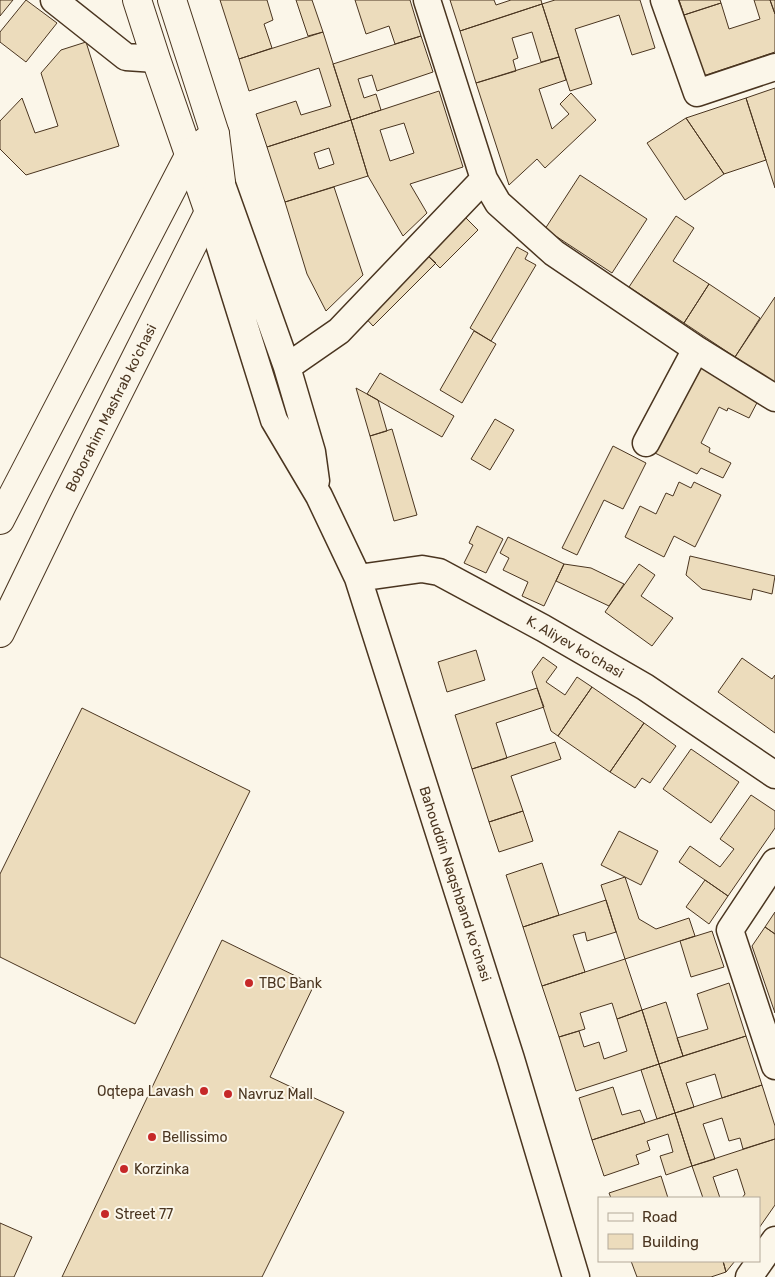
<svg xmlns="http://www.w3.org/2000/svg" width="775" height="1277" font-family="Rubik,sans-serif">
	<rect width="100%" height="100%" fill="#fbf6e9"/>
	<path fill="#ecdcbc" stroke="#4a3520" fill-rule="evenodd" d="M 0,0 L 13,0 L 0,16 Z
		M 26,0 L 57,23 L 26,62 L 0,42 L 0,32 Z
		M 220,0 L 267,0 L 273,20 L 264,24 L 272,48 L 239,59 Z
		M 296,0 L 312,0 L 323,32 L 308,36 Z
		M 355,0 L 410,0 L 421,36 L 395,44 L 389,26 L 366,34 Z
		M 450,0 L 494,0 L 496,5 L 511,0 L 541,0 L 542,4 L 460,31 Z
		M 555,0 L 640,0 L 655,48 L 632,55 L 619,15 L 575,29 L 592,84 L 570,91 L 542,4 Z
		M 679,0 L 720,0 L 721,3 L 684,15 Z
		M 754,0 L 770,0 L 775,14 L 775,52 L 703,76 L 684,15 L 721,3 L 729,29 L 760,19 Z
		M 770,0 L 775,0 L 775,14 Z
		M 542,4 L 559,57 L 541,62 L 532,32 L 512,38 L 518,58 L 513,60 L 516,71 L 476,83 L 460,31 Z
		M 323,32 L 351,120 L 267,147 L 256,114 L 296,101 L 301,115 L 331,106 L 319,68 L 249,91 L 239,59 Z
		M 421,36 L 433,72 L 377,91 L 372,75 L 358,79 L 364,98 L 376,94 L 381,110 L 351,120 L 333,64 Z
		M 86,42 L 119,146 L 26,175 L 0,149 L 0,121 L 22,98 L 35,133 L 58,126 L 41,73 L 61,50 Z
		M 559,57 L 566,80 L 539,89 L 552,129 L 569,114 L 560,104 L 571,93 L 596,120 L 545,168 L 537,159 L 509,185 L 476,83 Z
		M 775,88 L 775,188 L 746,98 Z
		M 439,91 L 463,167 L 410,184 L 427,213 L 403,236 L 368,176 L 351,120 ZM 404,123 L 414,153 L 390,161 L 380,130 Z
		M 746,98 L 766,160 L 724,174 L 686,118 Z
		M 686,118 L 724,174 L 685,200 L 647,143 Z
		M 351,120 L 368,176 L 285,202 L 267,147 ZM 329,148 L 334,164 L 319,169 L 314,153 Z
		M 580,175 L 647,219 L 612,273 L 545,229 Z
		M 334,187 L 363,275 L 326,311 L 307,274 L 285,202 Z
		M 461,213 L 478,230 L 440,268 L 423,251 Z
		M 676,216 L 694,228 L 673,261 L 709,284 L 684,323 L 629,287 Z
		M 517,247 L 528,253 L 525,259 L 536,265 L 491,341 L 470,328 Z
		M 423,251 L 436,263 L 373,326 L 361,313 Z
		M 709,284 L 760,318 L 735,357 L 684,323 Z
		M 775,297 L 775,383 L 735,357 Z
		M 474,331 L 496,344 L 462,403 L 440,390 Z
		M 697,363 L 761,395 L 749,418 L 728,408 L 727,411 L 719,407 L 701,443 L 710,448 L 709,452 L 731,463 L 723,478 L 701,468 L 697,474 L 653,452 Z
		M 380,373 L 454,416 L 442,437 L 367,394 Z
		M 356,388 L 378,400 L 387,431 L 370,436 Z
		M 495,419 L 514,430 L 490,470 L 471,459 Z
		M 392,429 L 417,515 L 394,521 L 370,436 Z
		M 613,446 L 646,463 L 623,509 L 604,500 L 577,555 L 562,548 Z
		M 679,482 L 691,488 L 694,482 L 721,495 L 695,547 L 674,536 L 664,557 L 625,537 L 640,506 L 656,514 L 666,493 L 673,496 Z
		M 477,526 L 503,539 L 486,573 L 464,563 L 473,545 L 469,543 Z
		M 508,537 L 564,564 L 544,606 L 522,596 L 528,582 L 503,570 L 509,558 L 500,553 Z
		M 690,556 L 775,576 L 772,594 L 753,589 L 751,600 L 702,589 L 686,575 Z
		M 564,564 L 591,568 L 624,584 L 609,606 L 556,581 Z
		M 639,564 L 655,575 L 641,596 L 673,618 L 652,646 L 605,612 Z
		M 476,650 L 485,680 L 447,692 L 438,662 Z
		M 543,657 L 557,667 L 546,682 L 565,695 L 577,677 L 592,687 L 558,736 L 551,731 L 532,672 Z
		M 742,658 L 772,679 L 775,675 L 775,733 L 718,692 Z
		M 592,687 L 644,723 L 610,772 L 558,736 Z
		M 537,688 L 544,707 L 496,723 L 507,758 L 472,769 L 455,715 Z
		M 82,708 L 250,791 L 135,1024 L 0,957 L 0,874 Z
		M 644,723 L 676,746 L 650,783 L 642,778 L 635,788 L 610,772 Z
		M 555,742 L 561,759 L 511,776 L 523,811 L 489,822 L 472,769 Z
		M 691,749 L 739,782 L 711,823 L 663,789 Z
		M 751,795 L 775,811 L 775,828 L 728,896 L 679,862 L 690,846 L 720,867 L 734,849 L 720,839 Z
		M 523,811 L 533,841 L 499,852 L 489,822 Z
		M 619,831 L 658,851 L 641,885 L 601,865 Z
		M 542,863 L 559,915 L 523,927 L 506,875 Z
		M 625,877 L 639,919 L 656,929 L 689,918 L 695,936 L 625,959 L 601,885 Z
		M 705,880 L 728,896 L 709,924 L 686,907 Z
		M 606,900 L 616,932 L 587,941 L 585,932 L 573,935 L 585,972 L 542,986 L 523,927 Z
		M 775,912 L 775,934 L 765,927 Z
		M 765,927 L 775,934 L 775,1013 L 752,946 Z
		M 712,931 L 724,967 L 691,977 L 680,941 Z
		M 222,940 L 314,985 L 270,1077 L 344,1112 L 262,1277 L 62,1277 Z
		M 625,959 L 642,1010 L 617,1019 L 612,1003 L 580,1013 L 585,1029 L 559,1037 L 542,986 Z
		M 729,983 L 746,1036 L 683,1056 L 677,1038 L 708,1029 L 697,994 Z
		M 666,1002 L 683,1056 L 659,1064 L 642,1010 Z
		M 642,1010 L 659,1064 L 576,1091 L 559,1037 L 579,1031 L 584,1047 L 599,1042 L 604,1059 L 627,1051 L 617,1019 Z
		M 746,1036 L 762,1085 L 722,1098 L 715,1074 L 686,1083 L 694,1107 L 675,1113 L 659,1064 Z
		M 659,1064 L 675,1113 L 657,1119 L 641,1070 Z
		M 762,1085 L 775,1126 L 775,1139 L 743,1149 L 740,1138 L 729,1141 L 722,1118 L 703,1124 L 715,1159 L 692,1166 L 675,1113 Z
		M 613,1087 L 622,1115 L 640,1110 L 645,1123 L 592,1140 L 579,1098 Z
		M 675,1113 L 692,1166 L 666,1175 L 660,1156 L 673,1152 L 668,1134 L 647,1141 L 650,1150 L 636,1155 L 639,1164 L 604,1176 L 592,1140 Z
		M 775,1139 L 775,1205 L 759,1228 L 759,1198 L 742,1198 L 745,1194 L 737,1169 L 713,1177 L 720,1198 L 703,1198 L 692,1166 Z
		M 661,1176 L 668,1198 L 611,1198 L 609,1193 Z
		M 0,1223 L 32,1237 L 14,1277 L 0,1277 Z
		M 631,1261 L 723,1261 L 726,1272 L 711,1277 L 637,1277 Z
		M 723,1261 L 735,1261 L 726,1272 Z"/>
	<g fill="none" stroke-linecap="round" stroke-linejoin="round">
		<defs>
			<path id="minor" d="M 54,0 L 126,57 L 156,59
				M 427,0 L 484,179 L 498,203 L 554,253 L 696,349 L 646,443
				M 664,0 L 697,93 L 775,67
				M 221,182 L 287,367 L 312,452 L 316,481
				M 209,212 L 274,420 L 319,496 L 358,578 L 511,1059 L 576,1277
				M 696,349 L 775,398
				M 287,367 L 339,331 L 484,179
				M 358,578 L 422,569 L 439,572 L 543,628 L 645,687 L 775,775
				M 775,862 L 730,930 L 775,1066
				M 749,1277 L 775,1240"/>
			<g id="major">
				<path d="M 137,0 L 156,59 L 209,212"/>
				<path d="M 0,520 L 190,154 L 215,134"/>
				<path id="s1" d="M 0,633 L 62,505 L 209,212 L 221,182 L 215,134 L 172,0"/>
			</g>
		</defs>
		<use href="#minor" stroke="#4a3520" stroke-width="29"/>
		<use href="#major" stroke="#4a3520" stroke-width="30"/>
		<use href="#minor" stroke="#fbf6e9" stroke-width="26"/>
		<use href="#major" stroke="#fbf6e9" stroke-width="28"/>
	</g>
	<g fill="#c62828" stroke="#fbf6e9" stroke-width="2">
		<circle cx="249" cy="983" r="5"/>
		<circle cx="204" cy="1091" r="5"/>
		<circle cx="228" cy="1094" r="5"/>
		<circle cx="152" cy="1137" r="5"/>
		<circle cx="124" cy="1169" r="5"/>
		<circle cx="105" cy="1214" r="5"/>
	</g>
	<g text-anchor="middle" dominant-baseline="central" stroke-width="4" stroke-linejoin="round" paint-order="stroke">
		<g font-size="14" fill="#4a3520" stroke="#fbf6e9">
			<text stroke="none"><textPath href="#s1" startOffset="251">Boborahim Mashrab ko'chasi</textPath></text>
			<text transform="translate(575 647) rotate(30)">K. Aliyev koʻchasi</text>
			<text transform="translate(455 884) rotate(72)">Bahouddin Naqshband koʻchasi</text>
		</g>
		<g font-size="14" fill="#4a3520" stroke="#fbf6e9" text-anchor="start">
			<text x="259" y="983">TBC Bank</text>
			<text x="194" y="1091" text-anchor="end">Oqtepa Lavash</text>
			<text x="238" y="1094">Navruz Mall</text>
			<text x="162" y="1137">Bellissimo</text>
			<text x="134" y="1169">Korzinka</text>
			<text x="115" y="1214">Street 77</text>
		</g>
	</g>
	<rect x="598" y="1197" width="162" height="65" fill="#fbf6e9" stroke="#b4a999"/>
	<rect x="608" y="1213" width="25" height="8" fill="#fbf6e9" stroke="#b4a999"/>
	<text x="642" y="1222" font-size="15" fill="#4a3520">Road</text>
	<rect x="608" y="1234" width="25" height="15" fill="#ecdcbc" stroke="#b4a999"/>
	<text x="642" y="1247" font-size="15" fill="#4a3520">Building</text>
</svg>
